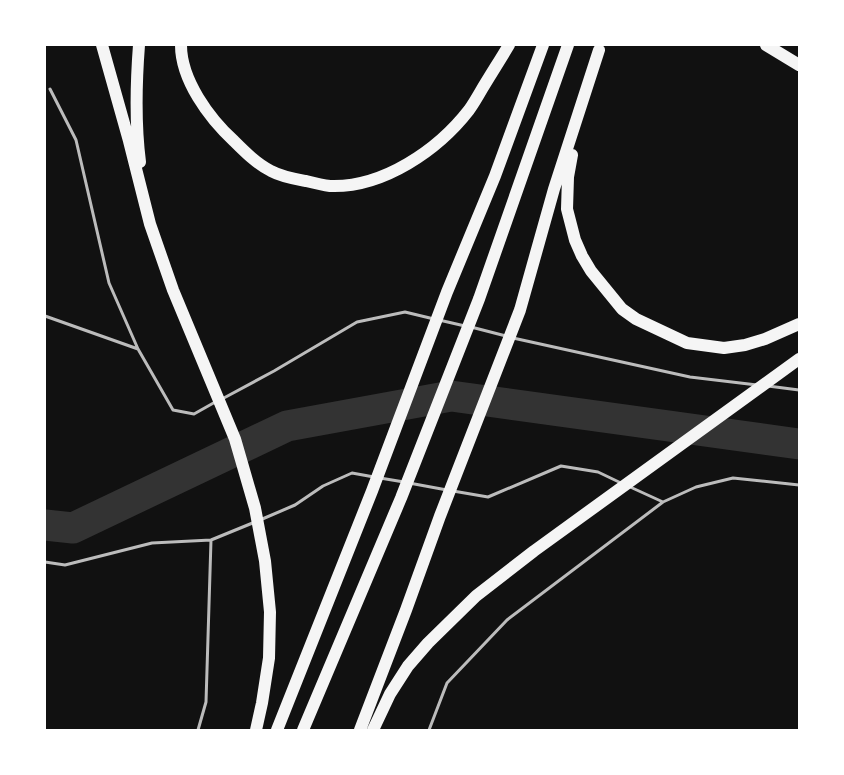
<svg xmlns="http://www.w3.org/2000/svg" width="844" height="775" font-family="Montserrat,sans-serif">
	<rect width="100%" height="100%" fill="#111"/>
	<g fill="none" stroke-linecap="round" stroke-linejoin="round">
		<path stroke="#333" stroke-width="31" d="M 45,525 L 73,528 L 287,426 L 451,396 L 799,444"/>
		<path stroke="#bcbcbc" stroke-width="3" d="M 50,89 L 76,140 L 109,283 L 138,349 L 173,410 L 194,414 L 217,401
			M 45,316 L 138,349
			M 439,320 L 465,326
			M 471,327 L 506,336
			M 513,338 L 690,377 L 757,385
			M 768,386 L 799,390
			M 222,399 L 274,371 L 357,322 L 405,312 L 434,319
			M 380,478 L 404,482
			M 409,483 L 447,490
			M 628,486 L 663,502
			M 453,491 L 488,497 L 561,466 L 598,472 L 621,483
			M 260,520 L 295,505 L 323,486 L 352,473 L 374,477
			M 45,562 L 65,565 L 152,543 L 211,540 L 255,522
			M 198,730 L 206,702 L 211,540
			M 429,730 L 447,683 L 507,620 L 663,502 L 696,487 L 733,478 L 799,485"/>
		<path stroke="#f5f5f5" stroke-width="12" d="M 102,45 L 129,141 L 150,224 L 173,290 L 235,439 L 255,508 L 265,561 L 270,612 L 269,658 L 262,703 L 256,730
			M 139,45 C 136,84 135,123 140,162
			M 181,45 C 181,80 209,118 234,141 C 245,152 257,164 271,171 C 282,177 295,179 306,181 C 314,183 322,185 330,186 C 383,188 438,150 469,110 C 474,103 478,96 482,89 C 491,74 500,60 509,45
			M 766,45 L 799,65
			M 572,155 L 568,177 L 567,209 L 575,240 L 582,256 L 591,271 L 622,309 L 636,319 L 687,343 L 724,348 L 745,345 L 765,339 L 799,324
			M 277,730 L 372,491 L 447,292 L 495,176 L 543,45
			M 303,730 L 401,498 L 479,299 L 568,45
			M 360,730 L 406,610 L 440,516 L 520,310 L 554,189 L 599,50
			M 373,730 L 390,694 L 408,666 L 428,643 L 476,596 L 534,551 L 799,359"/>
	</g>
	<rect width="844" height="775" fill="none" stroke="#ffffff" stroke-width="92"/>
</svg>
